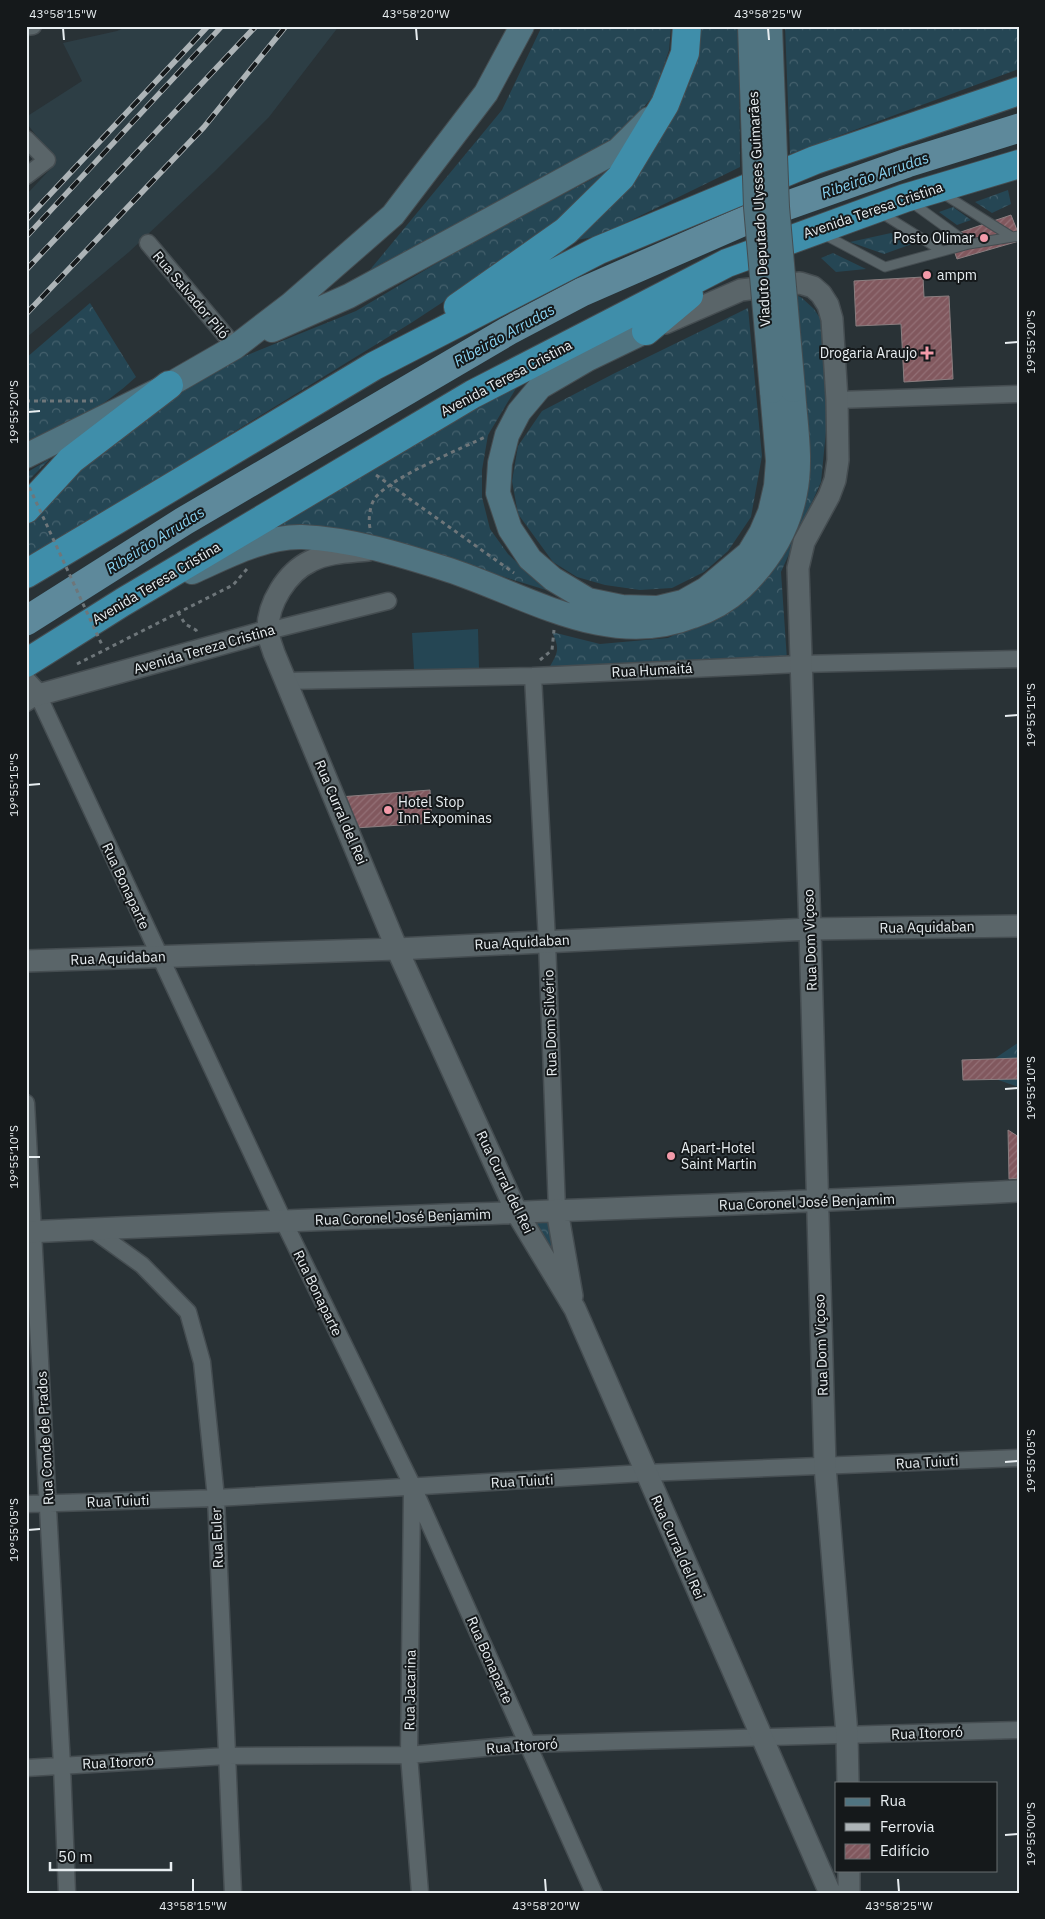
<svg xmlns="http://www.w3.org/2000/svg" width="1045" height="1919" font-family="'IBM Plex Sans',sans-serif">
	<defs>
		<pattern id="forest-crowns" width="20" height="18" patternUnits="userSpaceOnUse" patternTransform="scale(1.25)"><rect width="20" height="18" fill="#254654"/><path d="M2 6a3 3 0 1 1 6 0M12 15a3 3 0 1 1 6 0" fill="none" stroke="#45616d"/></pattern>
		<pattern id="building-hatch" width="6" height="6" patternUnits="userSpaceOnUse" patternTransform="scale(1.25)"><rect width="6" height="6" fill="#81585e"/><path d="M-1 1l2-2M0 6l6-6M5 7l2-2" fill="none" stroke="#937076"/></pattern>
	</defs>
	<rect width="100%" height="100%" fill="#293236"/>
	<path fill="#2d3e45" d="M 128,26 L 339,26 L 269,117 L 214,172 L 129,252 L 26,338 L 26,195 L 56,163 L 26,122 L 26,117 L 82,81 L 63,43 L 117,31 Z"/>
	<path fill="url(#forest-crowns)" d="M 542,26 L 671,26 L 669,50 L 654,95 L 613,143 L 369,271 L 502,110 Z
		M 696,26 L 739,26 L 740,167 L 599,236 L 571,241 Z
		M 785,26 L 1019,26 L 1019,69 L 790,154 Z
		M 615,167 L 560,225 L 411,323 L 185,462 L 52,550 L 26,559 L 26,516 L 172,391 L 240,358 L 356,311 L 464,247 Z
		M 1008,190 L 1011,204 L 992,213 L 975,202 Z
		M 953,207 L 971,220 L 957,225 L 939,212 Z
		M 891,233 L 912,244 L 884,254 L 850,242 Z
		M 833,253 L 866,269 L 836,272 L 821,258 Z
		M 791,292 L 802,298 L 814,309 L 824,324 L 828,411 L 821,482 L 781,572 L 787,660 L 548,670 C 557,654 561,650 552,632 L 600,644 L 668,638 L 718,613 L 765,565 Z
		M 90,303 L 136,377 C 103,407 66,429 26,448 L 26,358 Z
		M 748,308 L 762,456 L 751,517 L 728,551 L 704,572 L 672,588 L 640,590 L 605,585 L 577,577 L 553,562 L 518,514 L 512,481 L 518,446 L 542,411 L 613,374 Z
		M 521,380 L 488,435 L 482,470 L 482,497 L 490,529 L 508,554 L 529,574 L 559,594 L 424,552 L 303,526 L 277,526 Z
		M 48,460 L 49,460 L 26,483 L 26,473 Z
		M 1019,1042 L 1019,1087 L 975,1072 Z
		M 550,1219 L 563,1275 L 528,1221 Z"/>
	<path fill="#254654" d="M 478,629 L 479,668 L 414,670 L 412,633 Z"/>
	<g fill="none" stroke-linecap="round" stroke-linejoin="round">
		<path stroke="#5e899b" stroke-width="29" d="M 26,621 L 184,521 L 508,331 L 582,292 L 749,219 L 907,163 L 1019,128"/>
	</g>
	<path fill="url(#building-hatch)" stroke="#8b7e80" d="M 1011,215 L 1019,235 L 1019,241 L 957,259 L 949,236 Z
		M 923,277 L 924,297 L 949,296 L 953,379 L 904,382 L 901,324 L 856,326 L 854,281 Z
		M 430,790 L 432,823 L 355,828 L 339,797 Z
		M 1019,1058 L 1019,1079 L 963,1080 L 962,1060 Z
		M 1008,1130 L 1019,1137 L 1019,1178 L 1009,1179 Z"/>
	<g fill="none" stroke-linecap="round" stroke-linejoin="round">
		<defs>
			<path id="service" d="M 942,193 L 1012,237
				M 911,202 L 969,244
				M 881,213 L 942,251
				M 823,234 L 885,267 L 969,244 L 1019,236"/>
			<path id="minor" d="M 26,27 L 33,26
				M 26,139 L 47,160 L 26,176
				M 148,243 L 235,347
				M 837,400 L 1019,394
				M 268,631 L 388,601
				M 533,676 L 547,941 L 557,1210
				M 286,681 L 533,676 L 800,664 L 1019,659
				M 26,703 L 38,695 L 283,1220 L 413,1487 L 594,1893
				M 26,1103 L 62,1766 L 67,1893
				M 92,1229 L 142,1265 L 188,1312 L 202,1362 L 216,1498 L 233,1893
				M 412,1492 L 409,1755 L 420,1893
				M 26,1504 L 216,1498 L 645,1473 L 1019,1458
				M 26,1768 L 227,1756 L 409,1755 L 528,1744 L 1019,1730"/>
			<path id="tertiary" d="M 665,323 L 741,290 L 800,283 L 813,287 L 821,294 L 828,305 L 832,319 L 837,400 L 838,460 L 835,480 L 829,496 L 804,542 L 798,568 L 810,929 L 825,1466 L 847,1735 L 848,1783
				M 368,550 C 350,552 328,552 311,561 C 287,572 267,604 268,631 C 268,638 272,646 274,653 L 397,949 L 517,1213 L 575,1309 L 830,1893
				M 26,682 L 38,695 L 268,631
				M 26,961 L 397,949 L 810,929 L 1019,926
				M 557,1210 L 572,1296
				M 26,1232 C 357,1216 688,1209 1019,1191
				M 849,1893 L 849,1870"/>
			<path id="secondary" d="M 272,330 L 349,296 L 618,150 L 649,119
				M 646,331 L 588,359 L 540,387 L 519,412 L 507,435 L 500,463 L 498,493 L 510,529 L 530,559 L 553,579 L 588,600 L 622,607 L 658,608 L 683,602 L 706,589 L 749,553 L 761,533 L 770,512 L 776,486 L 778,461 L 772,391
				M 26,456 L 169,385 L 235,347 L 291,304 L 393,215 L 486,93 L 522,26
				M 192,572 C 226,557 264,536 302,537 C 351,539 402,555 449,570 C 528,596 609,650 693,616 C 711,610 727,601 741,588 C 768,562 788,531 795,493 C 802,460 795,423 793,390"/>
			<path id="trunk" d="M 458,307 L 566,231 L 621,177 L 665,104 L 685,53 L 687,26
				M 646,331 L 689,295
				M 26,509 L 71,460 L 169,385
				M 26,574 L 374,366 L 599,250 L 815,160 L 1019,91
				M 26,663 L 123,602 L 473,394 L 727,263 L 905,198 L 1019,164"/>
		</defs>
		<use href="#service" stroke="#454d51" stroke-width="11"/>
		<use href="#minor" stroke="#454d51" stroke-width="19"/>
		<use href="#tertiary" stroke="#454d51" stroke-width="24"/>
		<use href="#secondary" stroke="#454d51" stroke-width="26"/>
		<use href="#trunk" stroke="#454d51" stroke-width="30"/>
		<path stroke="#6e767a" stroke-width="3" stroke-dasharray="4 4" stroke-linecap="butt" d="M 26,401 L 93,401
			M 376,475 L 514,573
			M 370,528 C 368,519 370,505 375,498 C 391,477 461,449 487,436
			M 178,612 L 185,624 L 196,630 L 197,633
			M 540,660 L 552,650 L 554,630
			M 77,664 L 233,585 L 247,569"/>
		<use href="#service" stroke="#5a6569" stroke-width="9"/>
		<use href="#minor" stroke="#5a6569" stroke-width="16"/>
		<use href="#tertiary" stroke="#5a6569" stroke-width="21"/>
		<use href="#secondary" stroke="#507481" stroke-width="24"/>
		<use href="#trunk" stroke="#3f8eaa" stroke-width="28"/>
		<defs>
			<path id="rail" d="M 26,220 L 208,26
				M 26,237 L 222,26
				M 26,270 L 256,26
				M 26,314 L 204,127 L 286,26"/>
		</defs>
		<use href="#rail" stroke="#adb4b7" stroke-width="5.5"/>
		<use href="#rail" stroke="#15191b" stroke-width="4" stroke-dasharray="11" stroke-linecap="butt"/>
		<defs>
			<path id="secondary-bridge" d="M 750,26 L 756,207 L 772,391
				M 770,26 L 777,207 L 793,390"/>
		</defs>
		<use href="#secondary-bridge" stroke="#454d51" stroke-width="26" stroke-linecap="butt"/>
		<path stroke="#6e767a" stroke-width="3" stroke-dasharray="4 4" stroke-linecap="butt" d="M 26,480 L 102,645"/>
		<use href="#secondary-bridge" stroke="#507481" stroke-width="24"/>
	</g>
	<path fill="none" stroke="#e8eef1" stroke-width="2" d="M 63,28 L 64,40M 416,28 L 417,40M 768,28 L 769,40M 1005,343 L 1018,342M 28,412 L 40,411M 1005,716 L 1018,715M 28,785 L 40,784M 1005,1089 L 1018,1088M 28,1157 L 40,1157M 1005,1462 L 1018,1461M 28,1530 L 40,1529M 1005,1835 L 1018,1834M 193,1879 L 193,1892M 545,1879 L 546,1892M 898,1879 L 899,1892"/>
	<g fill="#f39aa9" stroke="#15191b" stroke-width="2">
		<circle cx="984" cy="238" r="5"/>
		<circle cx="927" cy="275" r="5"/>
		<path d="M924.5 345.5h5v5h5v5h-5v5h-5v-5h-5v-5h5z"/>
		<circle cx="388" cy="810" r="5"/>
		<circle cx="671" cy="1156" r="5"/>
	</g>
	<g text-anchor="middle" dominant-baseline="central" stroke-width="4" stroke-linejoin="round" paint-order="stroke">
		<g font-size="14" fill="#e8eef1" stroke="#15191b">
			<text transform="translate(759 209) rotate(-93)">Viaduto Deputado Ulysses Guimarães</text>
			<text transform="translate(873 210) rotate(-19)">Avenida Teresa Cristina</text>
			<text transform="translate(191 295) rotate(50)">Rua Salvador Piló</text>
			<text transform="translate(506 378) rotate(-28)">Avenida Teresa Cristina</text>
			<text transform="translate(156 583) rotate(-31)">Avenida Teresa Cristina</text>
			<text transform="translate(204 649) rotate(-16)">Avenida Tereza Cristina</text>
			<text transform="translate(652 670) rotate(-3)">Rua Humaitá</text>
			<text transform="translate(341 812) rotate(67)">Rua Curral del Rei</text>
			<text transform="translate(126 886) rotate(65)">Rua Bonaparte</text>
			<text transform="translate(927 927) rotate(-1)">Rua Aquidaban</text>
			<text transform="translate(810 940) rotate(-92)">Rua Dom Viçoso</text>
			<text transform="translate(522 942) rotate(-3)">Rua Aquidaban</text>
			<text transform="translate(118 958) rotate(-2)">Rua Aquidaban</text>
			<text transform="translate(550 1023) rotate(-92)">Rua Dom Silvério</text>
			<text transform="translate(505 1182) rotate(64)">Rua Curral del Rei</text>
			<text transform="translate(807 1202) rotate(-2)">Rua Coronel José Benjamim</text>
			<text transform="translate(403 1217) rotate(-2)">Rua Coronel José Benjamim</text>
			<text transform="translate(318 1293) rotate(64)">Rua Bonaparte</text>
			<text transform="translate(821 1345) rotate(-92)">Rua Dom Viçoso</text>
			<text transform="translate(45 1438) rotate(-93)">Rua Conde de Prados</text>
			<text transform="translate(927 1462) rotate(-3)">Rua Tuiuti</text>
			<text transform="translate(522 1481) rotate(-3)">Rua Tuiuti</text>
			<text transform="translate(118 1501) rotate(-2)">Rua Tuiuti</text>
			<text transform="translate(217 1538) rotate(-92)">Rua Euler</text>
			<text transform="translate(678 1547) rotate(66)">Rua Curral del Rei</text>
			<text transform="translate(490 1660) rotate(66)">Rua Bonaparte</text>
			<text transform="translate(410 1690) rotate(-89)">Rua Jacarina</text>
			<text transform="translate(927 1733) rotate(-2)">Rua Itororó</text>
			<text transform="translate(522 1746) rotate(-4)">Rua Itororó</text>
			<text transform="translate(118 1762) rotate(-3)">Rua Itororó</text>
		</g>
		<g font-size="14" fill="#e8eef1" stroke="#15191b" text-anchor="start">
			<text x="974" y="238" text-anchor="end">Posto Olimar</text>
			<text x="937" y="275">ampm</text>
			<text x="917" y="353" text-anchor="end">Drogaria Araujo</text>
			<text x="398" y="802">Hotel Stop<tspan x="398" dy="16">Inn Expominas</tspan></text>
			<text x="681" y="1148">Apart-Hotel<tspan x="681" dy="16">Saint Martin</tspan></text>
		</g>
		<g font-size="15" font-style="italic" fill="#89d3f2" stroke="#15191b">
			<text transform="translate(875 175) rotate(-19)">Ribeirão Arrudas</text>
			<text transform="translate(504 335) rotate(-29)">Ribeirão Arrudas</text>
			<text transform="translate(155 540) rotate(-32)">Ribeirão Arrudas</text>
		</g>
	</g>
	<rect width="1045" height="1919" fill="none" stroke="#15191b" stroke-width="55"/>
	<rect x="835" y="1782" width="162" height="90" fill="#15191b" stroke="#696e71"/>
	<rect x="845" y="1798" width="25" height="8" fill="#507481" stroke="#696e71"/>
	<text x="880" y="1806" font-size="15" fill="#e8eef1">Rua</text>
	<rect x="845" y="1823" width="25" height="8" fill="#adb4b7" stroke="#696e71"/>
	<text x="880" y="1832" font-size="15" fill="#e8eef1">Ferrovia</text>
	<rect x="845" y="1844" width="25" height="15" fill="url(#building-hatch)" stroke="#696e71"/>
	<text x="880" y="1856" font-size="15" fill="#e8eef1">Edifício</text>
	<path d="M50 1862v8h121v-8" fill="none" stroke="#e8eef1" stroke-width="2.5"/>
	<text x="58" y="1862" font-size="15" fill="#e8eef1" stroke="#15191b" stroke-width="4" paint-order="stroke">50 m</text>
	<rect x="28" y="28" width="990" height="1864" fill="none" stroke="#e8eef1" stroke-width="2"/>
	<g font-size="12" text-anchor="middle" fill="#e8eef1">
		<text x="63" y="18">43°58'15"W</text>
		<text x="416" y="18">43°58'20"W</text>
		<text x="768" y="18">43°58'25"W</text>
		<text transform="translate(1031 342) rotate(-90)" y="4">19°55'20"S</text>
		<text transform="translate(14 412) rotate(-90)" y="4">19°55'20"S</text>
		<text transform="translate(1031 715) rotate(-90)" y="4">19°55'15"S</text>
		<text transform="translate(14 785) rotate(-90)" y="4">19°55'15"S</text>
		<text transform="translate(1031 1088) rotate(-90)" y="4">19°55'10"S</text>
		<text transform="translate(14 1157) rotate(-90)" y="4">19°55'10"S</text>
		<text transform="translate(1031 1461) rotate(-90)" y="4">19°55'05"S</text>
		<text transform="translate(14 1530) rotate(-90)" y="4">19°55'05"S</text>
		<text transform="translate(1031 1834) rotate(-90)" y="4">19°55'00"S</text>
		<text x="193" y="1910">43°58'15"W</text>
		<text x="546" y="1910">43°58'20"W</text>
		<text x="899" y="1910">43°58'25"W</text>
	</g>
</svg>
